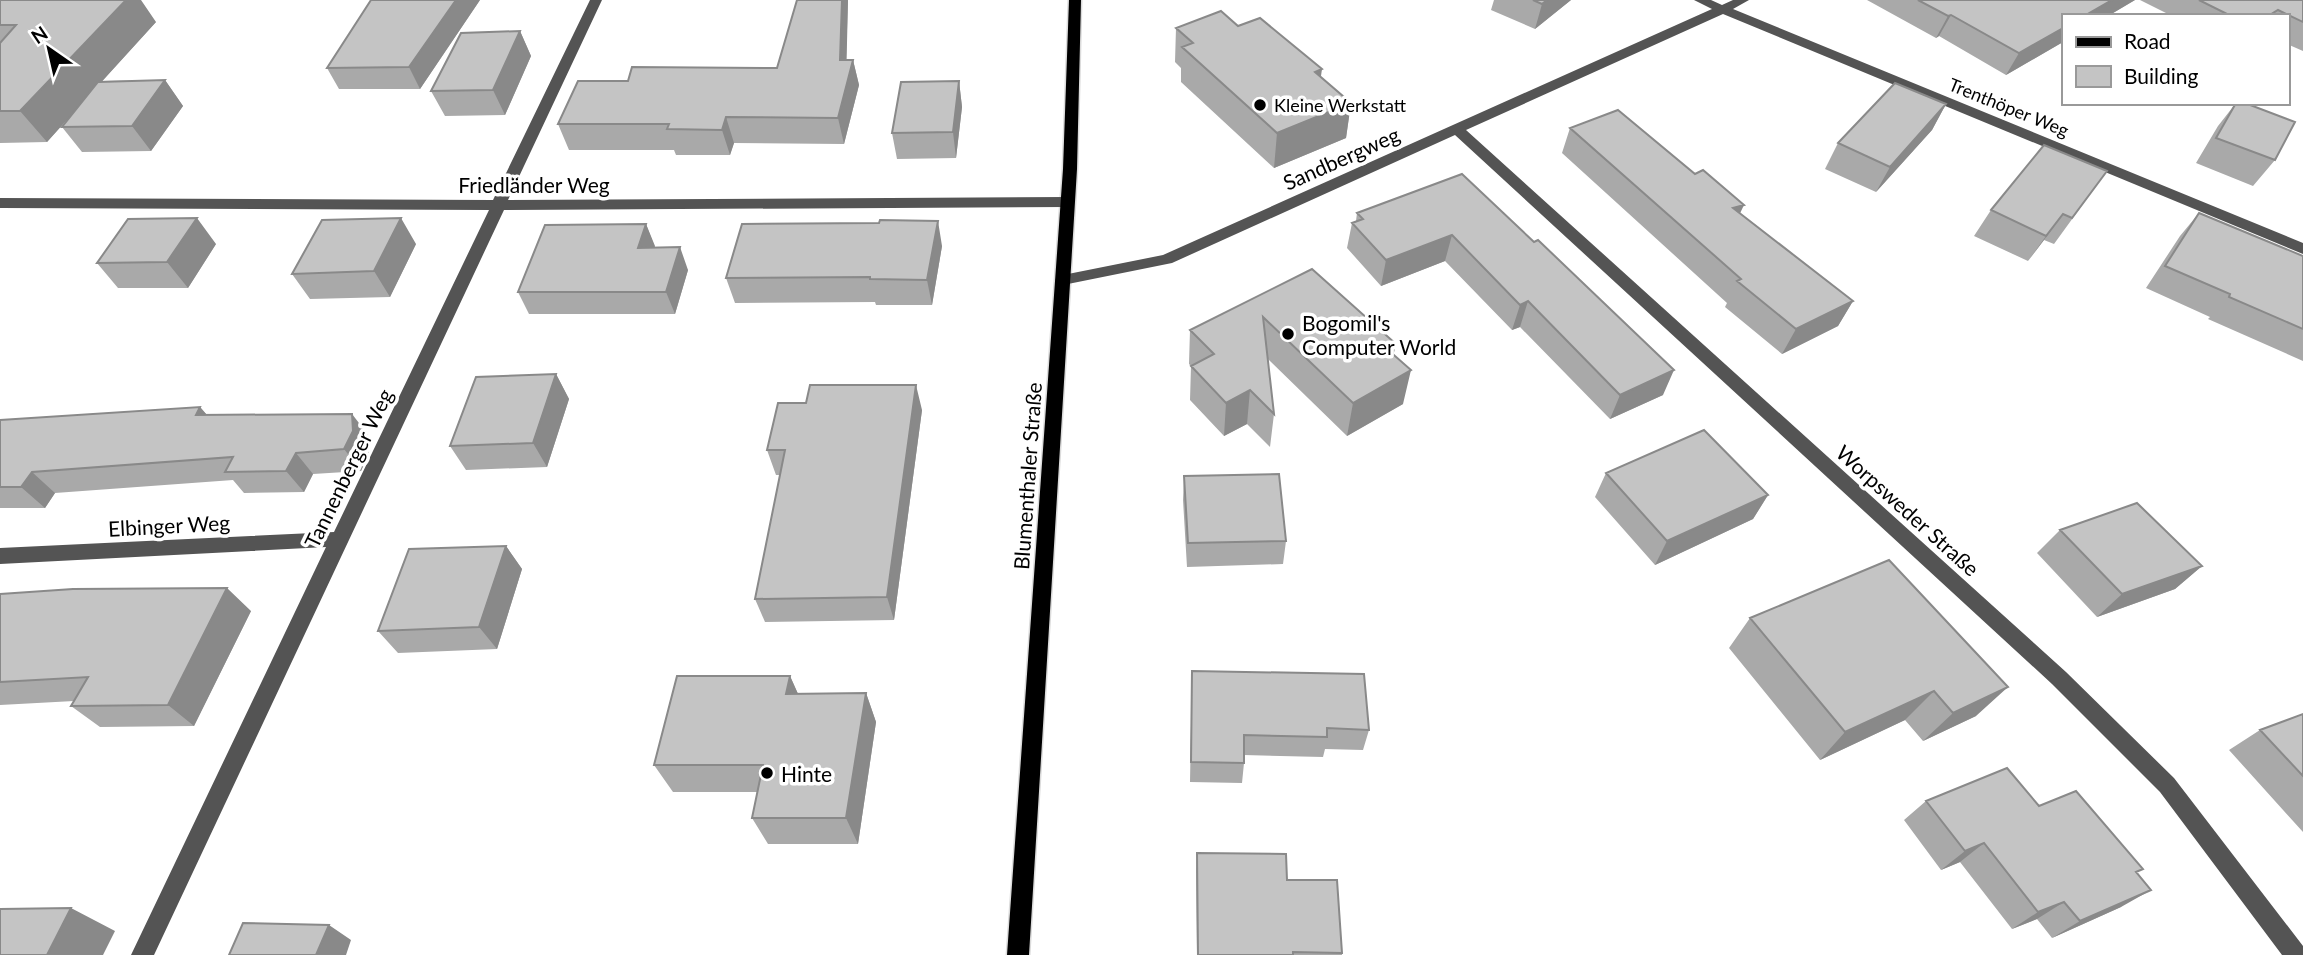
<svg xmlns="http://www.w3.org/2000/svg" width="2303" height="955" font-family="Lato,sans-serif">
	<rect width="100%" height="100%" fill="#fff"/>
	<g fill="none" stroke-linecap="round" stroke-linejoin="round">
		<defs>
			<path id="major" d="M 1069,0 L 1081,0 L 1077,169 L 1029,955 L 1007,955 L 1063,169 Z"/>
		</defs>
		<use href="#major" stroke="#dbdbdb" stroke-width="3"/>
		<path fill="#545454" fill-rule="evenodd" d="M 590,0 L 602,0 L 508,200 L 1067,197 L 1074,202 L 1067,207 L 504,210 L 154,955 L 131,955 L 326,547 L 0,564 L 0,548 L 334,532 L 489,210 L 0,208 L 0,198 L 493,200 Z
			M 1694,0 L 1711,0 L 1722,5 L 1733,0 L 1749,0 L 1733,9 L 2303,243 L 2303,254 L 1723,14 L 1466,130 L 2066,672 L 2174,778 L 2303,946 L 2303,955 L 2282,955 L 2160,792 L 2052,684 L 1455,135 L 1172,263 L 1063,285 L 1055,280 L 1063,275 L 1163,255 L 1712,9 Z"/>
		<use href="#major" fill="#000" fill-rule="evenodd"/>
	</g>
	<path fill="#a9a9a9" d="M 0,0 L 156,22 L 102,81 L 165,80 L 183,106 L 151,151 L 82,152 L 62,127 L 68,118 L 47,142 L 0,143 Z
		M 480,0 L 420,89 L 339,89 L 327,68 Z
		M 848,0 L 846,60 L 853,60 L 859,85 L 844,144 L 734,143 L 730,155 L 676,155 L 674,150 L 569,150 L 558,124 L 628,81 L 777,68 Z
		M 1494,0 L 1571,0 L 1535,29 L 1491,10 Z
		M 1867,0 L 2135,0 L 2108,16 L 2063,16 L 2063,42 L 2006,75 L 1939,36 L 1936,38 Z
		M 2140,0 L 2303,0 L 2303,51 L 2287,44 L 2287,16 L 2172,16 Z
		M 1238,26 L 1321,77 L 1351,103 L 1346,138 L 1274,168 L 1181,82 L 1181,68 L 1175,62 L 1176,28 Z
		M 520,31 L 531,56 L 505,115 L 445,116 L 431,91 Z
		M 959,81 L 962,107 L 956,158 L 897,159 L 892,133 Z
		M 2236,103 L 2275,160 L 2253,186 L 2196,163 L 2218,126 Z
		M 1946,104 L 1932,130 L 1876,192 L 1825,169 L 1838,143 Z
		M 1570,128 L 1740,213 L 1853,301 L 1838,326 L 1782,354 L 1725,307 L 1727,303 L 1562,153 Z
		M 2107,171 L 2054,244 L 2044,240 L 2028,261 L 1974,236 L 1991,210 Z
		M 1462,174 L 1663,395 L 1610,419 L 1520,327 L 1512,330 L 1445,261 L 1381,286 L 1347,248 L 1352,223 L 1356,221 L 1357,213 Z
		M 2199,213 L 2303,256 L 2303,361 L 2208,319 L 2210,317 L 2146,288 L 2180,236 Z
		M 646,224 L 655,248 L 688,270 L 675,314 L 529,314 L 518,292 Z
		M 216,244 L 188,288 L 118,288 L 97,263 Z
		M 416,244 L 390,297 L 310,299 L 292,274 Z
		M 942,246 L 932,305 L 876,305 L 875,302 L 735,303 L 726,278 Z
		M 1312,269 L 1393,354 L 1403,404 L 1347,436 L 1268,359 L 1274,414 L 1270,447 L 1247,424 L 1224,436 L 1190,400 L 1191,366 L 1189,364 L 1190,330 Z
		M 556,374 L 569,399 L 547,467 L 466,470 L 450,446 Z
		M 806,403 L 922,410 L 894,620 L 765,622 L 755,599 L 780,475 L 776,475 L 767,450 Z
		M 200,407 L 207,415 L 369,436 L 369,453 L 361,471 L 313,474 L 304,492 L 244,493 L 233,480 L 55,493 L 45,508 L 0,508 L 0,420 Z
		M 1606,473 L 1768,495 L 1753,519 L 1655,565 L 1595,497 Z
		M 1184,476 L 1286,541 L 1283,564 L 1187,567 L 1183,500 Z
		M 2060,530 L 2202,566 L 2175,589 L 2097,617 L 2037,553 Z
		M 506,546 L 522,569 L 497,649 L 398,653 L 378,631 Z
		M 1889,560 L 1976,716 L 1923,741 L 1905,720 L 1820,760 L 1729,648 L 1750,618 Z
		M 0,594 L 251,611 L 194,726 L 100,727 L 71,706 L 74,701 L 0,705 Z
		M 1192,671 L 1369,730 L 1363,750 L 1325,749 L 1323,757 L 1244,755 L 1244,763 L 1242,783 L 1190,782 Z
		M 790,676 L 798,694 L 866,693 L 876,722 L 858,844 L 768,844 L 752,818 L 757,792 L 673,792 L 654,765 Z
		M 2303,714 L 2303,832 L 2229,750 L 2260,730 Z
		M 1926,801 L 2039,806 L 2136,873 L 2121,907 L 2052,938 L 2037,919 L 2012,929 L 1960,862 L 1941,870 L 1904,820 Z
		M 1197,853 L 1287,880 L 1342,953 L 1342,955 L 1197,955 L 1196,871 Z"/>
	<path fill="#898989" d="M 103,0 L 141,0 L 156,22 L 47,142 L 20,111 Z
		M 456,0 L 480,0 L 420,89 L 409,67 Z
		M 842,0 L 848,0 L 846,85 L 840,60 Z
		M 1547,0 L 1571,0 L 1535,29 L 1542,4 Z
		M 2112,0 L 2135,0 L 2108,16 L 2084,16 Z
		M 1951,15 L 1939,36 L 1936,38 L 1948,16 Z
		M 2063,28 L 2063,42 L 2006,75 L 2019,53 Z
		M 520,31 L 531,56 L 505,115 L 493,90 Z
		M 853,60 L 859,85 L 844,144 L 838,118 Z
		M 1322,69 L 1317,104 L 1315,72 Z
		M 165,80 L 183,106 L 151,151 L 132,126 Z
		M 959,81 L 962,107 L 956,158 L 953,132 Z
		M 1351,103 L 1346,138 L 1274,168 L 1277,133 Z
		M 1946,104 L 1932,130 L 1876,192 L 1890,167 Z
		M 726,117 L 734,143 L 730,155 L 722,130 Z
		M 1744,205 L 1732,230 L 1733,208 Z
		M 2063,214 L 2044,240 L 2028,261 L 2046,236 Z
		M 197,218 L 216,244 L 188,288 L 167,262 Z
		M 401,218 L 416,244 L 390,297 L 374,271 Z
		M 938,221 L 942,246 L 932,305 L 927,280 Z
		M 646,224 L 655,246 L 647,270 L 638,248 Z
		M 1452,235 L 1445,261 L 1381,286 L 1386,260 Z
		M 680,247 L 688,270 L 675,314 L 666,292 Z
		M 1528,301 L 1520,327 L 1512,330 L 1520,305 Z
		M 1853,301 L 1838,326 L 1782,354 L 1796,329 Z
		M 1396,344 L 1388,378 L 1387,349 Z
		M 1411,370 L 1403,404 L 1347,436 L 1353,403 Z
		M 1674,370 L 1663,395 L 1610,419 L 1620,395 Z
		M 556,374 L 569,399 L 547,467 L 533,443 Z
		M 916,385 L 922,410 L 894,620 L 887,597 Z
		M 1250,390 L 1247,424 L 1224,436 L 1226,403 Z
		M 200,407 L 219,429 L 196,415 Z
		M 352,414 L 369,436 L 369,453 L 361,471 L 344,449 Z
		M 296,453 L 313,474 L 304,492 L 286,471 Z
		M 32,472 L 55,493 L 45,508 L 21,487 Z
		M 1768,495 L 1753,519 L 1655,565 L 1667,541 Z
		M 506,546 L 522,569 L 497,649 L 479,627 Z
		M 2202,566 L 2175,589 L 2097,617 L 2122,594 Z
		M 227,588 L 251,611 L 194,726 L 168,705 Z
		M 790,676 L 803,705 L 786,694 Z
		M 2008,687 L 1976,716 L 1923,741 L 1953,713 Z
		M 1934,691 L 1905,720 L 1820,760 L 1845,732 Z
		M 866,693 L 876,722 L 858,844 L 846,818 Z
		M 1984,843 L 1960,862 L 1941,870 L 1965,851 Z
		M 2151,890 L 2121,907 L 2052,938 L 2080,921 Z
		M 2064,902 L 2037,919 L 2012,929 L 2038,912 Z
		M 71,908 L 115,931 L 103,955 L 47,955 Z
		M 329,925 L 351,940 L 346,955 L 316,955 Z"/>
	<path fill="#c4c4c4" stroke="#898989" stroke-width="2" d="M 0,0 L 126,0 L 20,111 L 0,111 L 0,43 L 16,25 L 0,25 Z
		M 371,0 L 456,0 L 409,67 L 327,68 Z
		M 797,0 L 842,0 L 840,60 L 853,60 L 838,118 L 726,117 L 722,130 L 667,129 L 669,124 L 558,124 L 578,81 L 628,81 L 632,67 L 777,68 Z
		M 1533,0 L 1547,0 L 1542,4 Z
		M 1918,0 L 2112,0 L 2084,16 L 2063,16 L 2063,28 L 2019,53 L 1951,15 L 1948,16 Z
		M 2199,0 L 2303,0 L 2303,22 L 2278,10 L 2268,16 L 2231,16 Z
		M 1221,11 L 1238,26 L 1260,18 L 1322,69 L 1315,72 L 1351,103 L 1277,133 L 1182,47 L 1193,43 L 1176,28 Z
		M 520,31 L 493,90 L 431,91 L 461,33 Z
		M 165,80 L 132,126 L 62,127 L 98,82 Z
		M 959,81 L 953,132 L 892,133 L 901,82 Z
		M 1895,83 L 1946,104 L 1890,167 L 1838,143 Z
		M 2236,103 L 2245,103 L 2295,122 L 2275,160 L 2216,138 Z
		M 1618,110 L 1695,174 L 1703,170 L 1744,205 L 1733,208 L 1853,301 L 1796,329 L 1737,281 L 1741,279 L 1570,128 Z
		M 2044,145 L 2107,171 L 2072,218 L 2063,214 L 2046,236 L 1991,210 Z
		M 1462,174 L 1534,242 L 1538,240 L 1674,370 L 1620,395 L 1528,301 L 1520,305 L 1452,235 L 1386,260 L 1352,223 L 1363,219 L 1357,213 Z
		M 2199,213 L 2303,256 L 2303,329 L 2229,297 L 2230,294 L 2165,266 Z
		M 197,218 L 167,262 L 97,263 L 128,219 Z
		M 401,218 L 374,271 L 292,274 L 322,220 Z
		M 880,220 L 938,221 L 927,280 L 870,279 L 870,277 L 726,278 L 742,224 L 879,223 Z
		M 646,224 L 638,248 L 680,247 L 666,292 L 518,292 L 545,225 Z
		M 1312,269 L 1396,344 L 1387,349 L 1411,370 L 1353,403 L 1263,317 L 1274,414 L 1250,390 L 1226,403 L 1191,366 L 1214,354 L 1190,330 Z
		M 556,374 L 533,443 L 450,446 L 476,377 Z
		M 810,385 L 916,385 L 887,597 L 755,599 L 785,450 L 767,450 L 778,403 L 806,403 Z
		M 200,407 L 196,415 L 352,414 L 353,431 L 344,449 L 296,453 L 286,471 L 225,472 L 233,457 L 32,472 L 21,487 L 0,487 L 0,420 Z
		M 1704,430 L 1768,495 L 1667,541 L 1606,473 Z
		M 1279,474 L 1286,541 L 1188,543 L 1184,476 Z
		M 2137,503 L 2202,566 L 2122,594 L 2060,530 Z
		M 506,546 L 479,627 L 378,631 L 409,549 Z
		M 1889,560 L 2008,687 L 1953,713 L 1934,691 L 1845,732 L 1750,618 Z
		M 227,588 L 168,705 L 71,706 L 88,677 L 0,682 L 0,594 L 73,589 Z
		M 1192,671 L 1364,674 L 1369,730 L 1327,728 L 1327,737 L 1244,735 L 1244,763 L 1191,762 Z
		M 677,676 L 790,676 L 786,694 L 866,693 L 846,818 L 752,818 L 763,765 L 654,765 Z
		M 2303,714 L 2303,776 L 2260,730 Z
		M 2007,768 L 2039,806 L 2076,791 L 2143,869 L 2136,872 L 2151,890 L 2080,921 L 2064,902 L 2038,912 L 1984,843 L 1965,851 L 1926,801 Z
		M 1197,853 L 1286,854 L 1287,880 L 1337,880 L 1342,953 L 1293,952 L 1293,955 L 1198,955 Z
		M 71,908 L 47,955 L 0,955 L 0,909 Z
		M 243,923 L 329,925 L 316,955 L 229,955 Z"/>
	<g fill="#000" stroke="#fff" stroke-width="2.5">
		<circle cx="1260" cy="105" r="7"/>
		<circle cx="1288" cy="334" r="7"/>
		<circle cx="767" cy="773" r="7"/>
	</g>
	<g text-anchor="middle" dominant-baseline="central" stroke-width="7" stroke-linejoin="round" paint-order="stroke">
		<g font-size="18" fill="#000" stroke="#fff" text-anchor="start">
			<text x="1274" y="105">Kleine Werkstatt</text>
		</g>
		<g font-size="18" fill="#000" stroke="#fff">
			<text transform="translate(2009 107) rotate(22)">Trenthöper Weg</text>
		</g>
		<g font-size="21" fill="#000" stroke="#fff">
			<text transform="translate(1341 158) rotate(-24)">Sandbergweg</text>
			<text x="534" y="184">Friedländer Weg</text>
			<text transform="translate(348 468) rotate(-64)">Tannenberger Weg</text>
			<text transform="translate(1027 476) rotate(-86)">Blumenthaler Straße</text>
			<text transform="translate(1908 510) rotate(42)">Worpsweder Straße</text>
			<text transform="translate(169 525) rotate(-3)">Elbinger Weg</text>
		</g>
		<g font-size="21" fill="#000" stroke="#fff" text-anchor="start">
			<text x="1302" y="322">Bogomil's<tspan x="1302" dy="24">Computer World</tspan></text>
			<text x="781" y="773">Hinte</text>
		</g>
	</g>
	<rect x="2062" y="14" width="228" height="91" fill="#ffffff" stroke="#999999" stroke-width="2"/>
	<rect x="2076" y="37" width="35" height="10" fill="#000000" stroke="#999999" stroke-width="2"/>
	<text x="2124" y="49" font-size="21" fill="#000000">Road</text>
	<rect x="2076" y="66" width="35" height="21" fill="#c4c4c4" stroke="#999999" stroke-width="2"/>
	<text x="2124" y="84" font-size="21" fill="#000000">Building</text>
	<g transform="translate(49 49) rotate(326)" stroke="#ffffff" stroke-width="5" paint-order="stroke">
	<path d="M0-5L12 26L0 18L-12 26Z" fill="#000000"/>
	<text y="-10" font-size="19" font-weight="bold" text-anchor="middle" fill="#000000">N</text>
	</g>
</svg>
